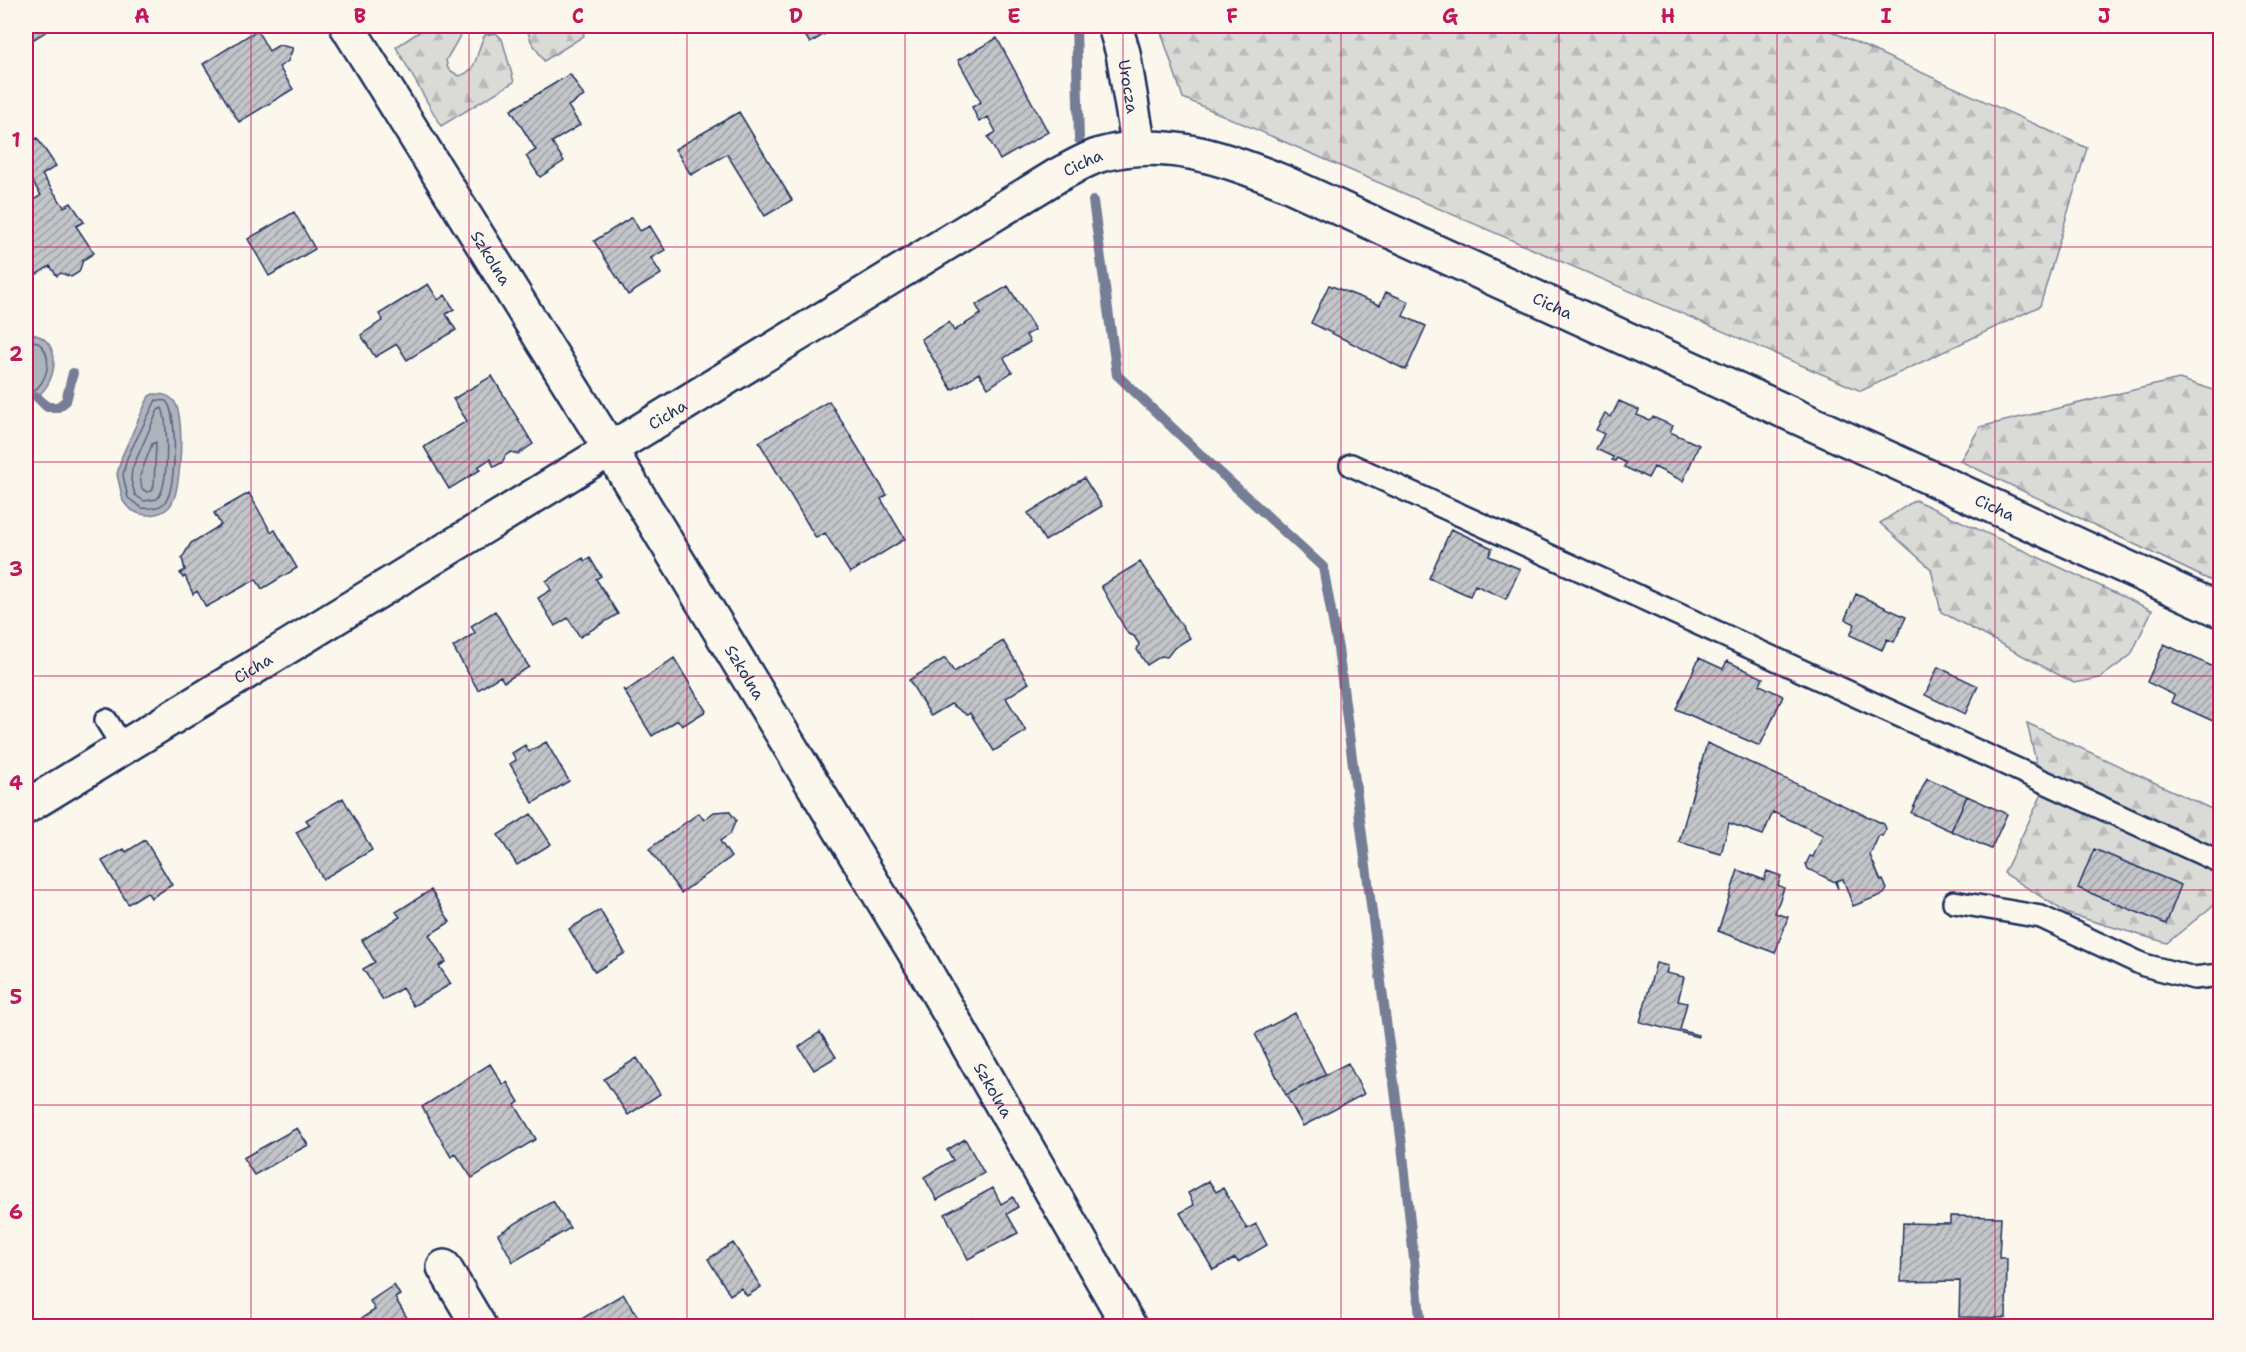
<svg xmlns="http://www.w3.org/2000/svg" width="2246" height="1352" font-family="'Shantell Sans',sans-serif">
	<defs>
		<pattern id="forest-firs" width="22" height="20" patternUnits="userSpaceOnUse" patternTransform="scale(1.5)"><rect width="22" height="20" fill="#dadad7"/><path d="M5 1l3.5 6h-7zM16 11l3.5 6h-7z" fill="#babbbb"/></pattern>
		<pattern id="building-hatch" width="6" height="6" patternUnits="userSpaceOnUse" patternTransform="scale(1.5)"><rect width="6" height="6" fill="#c3c5c9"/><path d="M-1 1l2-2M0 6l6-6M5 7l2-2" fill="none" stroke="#9ea0a6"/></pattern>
	</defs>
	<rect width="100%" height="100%" fill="#fbf7ec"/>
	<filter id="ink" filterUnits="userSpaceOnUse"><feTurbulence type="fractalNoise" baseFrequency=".0167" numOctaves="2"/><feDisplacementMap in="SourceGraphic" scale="12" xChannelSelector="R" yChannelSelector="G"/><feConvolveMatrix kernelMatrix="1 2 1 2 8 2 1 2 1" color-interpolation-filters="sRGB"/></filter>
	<g filter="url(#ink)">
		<path fill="url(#forest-firs)" stroke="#7a849a" stroke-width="1.5" d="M 428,26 L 457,26 L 460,36 L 446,60 L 448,69 L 459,76 C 480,70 475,51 485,35 L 496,33 L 502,39 L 514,82 L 441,126 L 396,47 Z
			M 526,26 L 582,26 L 584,36 L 544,61 L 531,41 Z
			M 1159,26 L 1820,26 L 2087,148 L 2040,306 L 1861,391 L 1183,98 Z
			M 2179,379 L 2220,392 L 2220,585 L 1960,461 L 1980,427 Z
			M 1915,500 L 2152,610 L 2131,655 L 2100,678 L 2074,683 L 1941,612 L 1931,569 L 1880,523 Z
			M 2027,723 L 2220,813 L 2220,893 L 2216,903 L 2167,943 L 2068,914 L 2004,873 L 2043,792 Z"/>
		<path fill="#afb3bb" stroke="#747e96" stroke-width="1.5" d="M 26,333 C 71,336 55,397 26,401 Z
			M 153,394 C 161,394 168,394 174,401 C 185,416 181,485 173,501 C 168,512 156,515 146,515 C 136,514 128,509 123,501 L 117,474 L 122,456 L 149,396 Z"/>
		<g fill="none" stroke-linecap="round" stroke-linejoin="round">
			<path stroke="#566483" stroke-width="1.5" d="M 26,339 C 59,342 50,388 26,395
				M 156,400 L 166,401 C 178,413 176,484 167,499 C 162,509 151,509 142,508 L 128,498 L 123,475 L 127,458 Z
				M 162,408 C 169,424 169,487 157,499 L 144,501 L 135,495 L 131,480 L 132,469 L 158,410 Z
				M 156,442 L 154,485 L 152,491 L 147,492 L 142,489 L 140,476 L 152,444 Z"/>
			<path stroke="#747e96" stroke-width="10" d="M 1076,26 L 1079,139
				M 1093,201 L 1117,375 L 1201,455 L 1323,567 L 1338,649 L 1402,1145 L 1421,1326
				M 37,397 L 47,407 L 58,407 L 66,401 L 73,373"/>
		</g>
		<path fill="url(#building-hatch)" stroke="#1b2f5e" stroke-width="1.5" d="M 26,26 L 55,26 L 26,44 Z
			M 799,26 L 838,26 L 810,43 Z
			M 257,30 L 269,51 L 279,45 L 293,48 L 288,61 L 279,67 L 293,89 L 239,122 L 203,64 Z
			M 997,38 L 1048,132 L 1000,160 L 988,137 L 996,132 L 988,117 L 979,122 L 972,107 L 981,102 L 958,60 Z
			M 570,74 L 584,96 L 568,106 L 580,125 L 552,142 L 564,161 L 540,177 L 526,156 L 536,150 L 511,110 Z
			M 739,112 L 792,200 L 765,216 L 727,154 L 691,175 L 675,149 Z
			M 37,138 L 56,166 L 42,175 L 64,207 L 71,203 L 84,222 L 76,226 L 94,253 L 83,260 L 79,272 L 71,277 L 61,273 L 57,276 L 50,266 L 29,279 L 26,274 L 26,205 L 41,195 L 32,181 L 27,185 L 26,183 L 26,146 Z
			M 294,212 L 315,249 L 269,276 L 248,239 Z
			M 632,217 L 640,231 L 650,226 L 665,250 L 651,258 L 661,274 L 628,295 L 594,241 Z
			M 428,284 L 438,300 L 445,295 L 454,309 L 446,314 L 456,330 L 407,360 L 397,344 L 375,357 L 361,335 L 383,320 L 379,314 Z
			M 1329,285 L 1380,305 L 1386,292 L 1409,302 L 1403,316 L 1426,326 L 1406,370 L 1311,323 Z
			M 1008,286 L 1035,330 L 1026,335 L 1030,342 L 1004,358 L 1012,372 L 988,388 L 979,373 L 952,390 L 921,339 L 949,322 L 954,331 L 981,314 L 976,305 Z
			M 492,376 L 533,444 L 518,454 L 511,452 L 505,456 L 503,462 L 494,467 L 490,459 L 478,467 L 480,470 L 449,489 L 424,447 L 467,421 L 453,399 Z
			M 829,401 L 887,495 L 881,499 L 905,539 L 850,573 L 825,533 L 816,538 L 759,442 Z
			M 1619,401 L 1639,410 L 1637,415 L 1649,420 L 1653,417 L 1673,426 L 1670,432 L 1699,445 L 1683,481 L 1654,467 L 1648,478 L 1624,467 L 1626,463 L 1617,458 L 1615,461 L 1612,460 L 1613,457 L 1596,449 L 1604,434 L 1596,430 L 1605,413 L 1611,417 Z
			M 1084,478 L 1102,506 L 1045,541 L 1028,513 Z
			M 249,493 L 271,532 L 275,530 L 297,568 L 262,589 L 256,579 L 253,581 L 206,607 L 197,591 L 193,594 L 185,576 L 183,578 L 180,573 L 185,570 L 182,558 L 191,543 L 221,525 L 214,513 Z
			M 1451,529 L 1492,548 L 1489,556 L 1520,569 L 1506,599 L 1475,585 L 1470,596 L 1429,578 Z
			M 583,558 L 585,561 L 590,558 L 601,576 L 596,579 L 618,614 L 580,637 L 568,618 L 555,626 L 538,598 L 551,590 L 546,581 Z
			M 1140,562 L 1190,638 L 1174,648 L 1167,657 L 1161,656 L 1147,665 L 1137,650 L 1139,644 L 1134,636 L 1128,634 L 1101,586 Z
			M 1856,594 L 1906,617 L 1894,642 L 1887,639 L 1882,650 L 1850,635 L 1855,624 L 1845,619 Z
			M 495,611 L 529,667 L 504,682 L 500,676 L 478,690 L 453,647 L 475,633 L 471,626 Z
			M 1003,641 L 1029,683 L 1006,698 L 1026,731 L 994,751 L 970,713 L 967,715 L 951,704 L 931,716 L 909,680 L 945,658 L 954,672 Z
			M 2164,644 L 2220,670 L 2220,716 L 2217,714 L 2213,721 L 2171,702 L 2174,695 L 2147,682 Z
			M 674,658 L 706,711 L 682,726 L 678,720 L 652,736 L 623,689 L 626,691 Z
			M 1699,658 L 1723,669 L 1727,661 L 1763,678 L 1760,685 L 1783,696 L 1760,746 L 1676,709 Z
			M 1938,667 L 1978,686 L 1965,714 L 1925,695 Z
			M 546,742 L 569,781 L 533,803 L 510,764 L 516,760 L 512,753 L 525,745 L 529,752 Z
			M 1707,743 L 1884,824 L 1886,829 L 1882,836 L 1879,835 L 1870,855 L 1881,881 L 1883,880 L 1887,889 L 1884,894 L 1853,906 L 1843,879 L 1836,881 L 1838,889 L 1835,882 L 1808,869 L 1806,864 L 1810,856 L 1813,857 L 1823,835 L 1773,812 L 1763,835 L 1729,823 L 1721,854 L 1679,842 Z
			M 1927,778 L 1967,796 L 1951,831 L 1911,813 Z
			M 1967,796 L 2007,814 L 1991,849 L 1951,831 Z
			M 343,798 L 372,850 L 323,879 L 296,832 L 310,825 L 306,820 Z
			M 729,811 L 736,820 L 730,834 L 720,841 L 731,857 L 681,893 L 649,849 L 699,813 L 704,820 L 714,812 Z
			M 531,814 L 551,844 L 517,865 L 498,835 Z
			M 145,840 L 172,885 L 151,898 L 147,892 L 128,904 L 102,861 L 124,849 L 126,852 Z
			M 2094,849 L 2181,885 L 2166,924 L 2078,888 Z
			M 1738,870 L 1764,880 L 1767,871 L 1781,876 L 1778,885 L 1784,888 L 1775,913 L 1788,917 L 1775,953 L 1718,931 Z
			M 431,890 L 450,922 L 429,935 L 446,962 L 439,966 L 451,984 L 413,1006 L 402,988 L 383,1000 L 363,969 L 375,962 L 362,940 L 400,917 L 396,912 Z
			M 600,910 L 625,953 L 595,972 L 569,929 Z
			M 1656,963 L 1668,966 L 1666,973 L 1684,977 L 1678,1001 L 1687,1003 L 1680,1030 L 1698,1035 L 1698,1037 L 1640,1022 Z
			M 1295,1013 L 1326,1075 L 1286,1095 L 1255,1034 Z
			M 820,1032 L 836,1057 L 814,1070 L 799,1047 Z
			M 637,1058 L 660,1094 L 628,1115 L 604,1079 Z
			M 1348,1063 L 1364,1094 L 1303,1126 L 1286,1095 Z
			M 490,1064 L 503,1085 L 507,1082 L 519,1102 L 515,1105 L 536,1139 L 472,1178 L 456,1154 L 451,1157 L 422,1107 Z
			M 297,1128 L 308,1145 L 254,1175 L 243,1158 Z
			M 965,1139 L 984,1173 L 937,1200 L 924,1177 L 953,1160 L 947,1150 Z
			M 1209,1181 L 1216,1192 L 1223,1188 L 1247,1229 L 1256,1224 L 1267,1245 L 1238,1262 L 1235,1258 L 1213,1270 L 1180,1213 L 1194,1205 L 1188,1193 Z
			M 993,1188 L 1001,1204 L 1013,1197 L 1018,1207 L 1007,1214 L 1018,1233 L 968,1259 L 945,1214 Z
			M 553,1201 L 570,1228 L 513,1262 L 498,1234 Z
			M 1950,1216 L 2001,1217 L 1999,1258 L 2007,1258 L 2006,1318 L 1959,1317 L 1960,1281 L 1901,1282 L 1903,1223 L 1950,1224 Z
			M 733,1243 L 761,1287 L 747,1296 L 741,1288 L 730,1295 L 708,1259 Z
			M 394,1285 L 400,1295 L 395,1298 L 412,1326 L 349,1326 L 375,1310 L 370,1301 Z
			M 623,1294 L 644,1326 L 570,1326 Z
			M 974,1318 L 979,1326 L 961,1326 Z"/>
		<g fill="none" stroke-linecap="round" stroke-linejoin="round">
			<defs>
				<path id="lane" d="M 1351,465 L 2220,862
					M 106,720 L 123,747
					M 1954,902 L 2041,917 L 2144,965 L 2194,978 L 2220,975"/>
				<g id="street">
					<path id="s1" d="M 347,26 L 610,449 L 915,953 L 1129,1326"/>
					<path id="s2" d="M 1115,26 L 1123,53 L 1139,148"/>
					<path id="s3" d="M 26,807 L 1058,175 C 1072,168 1086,159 1100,155 C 1165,137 1225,158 1285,183 L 2220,610"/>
					<path d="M 444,1267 L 479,1326"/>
				</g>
			</defs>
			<use href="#lane" stroke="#1b2f5e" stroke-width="26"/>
			<use href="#street" stroke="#1b2f5e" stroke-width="38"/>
			<use href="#lane" stroke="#fbf7ec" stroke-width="21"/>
			<use href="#street" stroke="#fbf7ec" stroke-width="33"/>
		</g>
	</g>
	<path fill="none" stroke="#c2185b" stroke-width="1.5" stroke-opacity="0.55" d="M 251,26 L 251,1326M 469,26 L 469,1326M 687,26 L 687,1326M 905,26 L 905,1326M 1123,26 L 1123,1326M 1341,26 L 1341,1326M 1559,26 L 1559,1326M 1777,26 L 1777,1326M 1995,26 L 1995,1326M 26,247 L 2220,247M 26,462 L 2220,462M 26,676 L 2220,676M 26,890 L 2220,890M 26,1105 L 2220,1105"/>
	<g text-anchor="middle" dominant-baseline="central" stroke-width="4.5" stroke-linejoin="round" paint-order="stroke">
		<g font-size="16" fill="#1b2f5e" stroke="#fbf7ec">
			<text stroke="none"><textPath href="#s2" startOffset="62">Urocza</textPath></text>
			<text stroke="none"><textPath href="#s3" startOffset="1238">Cicha</textPath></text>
			<text stroke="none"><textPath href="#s1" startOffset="273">Szkolna</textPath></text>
			<text stroke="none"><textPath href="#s3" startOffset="1742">Cicha</textPath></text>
			<text stroke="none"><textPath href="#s3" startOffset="752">Cicha</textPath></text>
			<text stroke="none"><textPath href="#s3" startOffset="2228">Cicha</textPath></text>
			<text stroke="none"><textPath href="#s3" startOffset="266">Cicha</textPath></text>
			<text stroke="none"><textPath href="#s1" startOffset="759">Szkolna</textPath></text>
			<text stroke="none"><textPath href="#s1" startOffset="1245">Szkolna</textPath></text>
		</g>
	</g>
	<rect width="2246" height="1352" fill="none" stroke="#fbf7ec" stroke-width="66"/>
	<rect x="33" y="33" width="2180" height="1286" fill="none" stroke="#c2185b" stroke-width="2"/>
	<g font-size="20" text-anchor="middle" font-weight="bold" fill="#c2185b">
		<text x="142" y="23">A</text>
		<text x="360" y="23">B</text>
		<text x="578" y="23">C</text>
		<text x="796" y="23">D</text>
		<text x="1014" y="23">E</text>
		<text x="1232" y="23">F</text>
		<text x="1450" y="23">G</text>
		<text x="1668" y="23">H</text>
		<text x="1886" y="23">I</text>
		<text x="2104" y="23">J</text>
		<text x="16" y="147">1</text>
		<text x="16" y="361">2</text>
		<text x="16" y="576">3</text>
		<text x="16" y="790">4</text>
		<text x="16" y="1004">5</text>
		<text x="16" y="1219">6</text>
	</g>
</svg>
